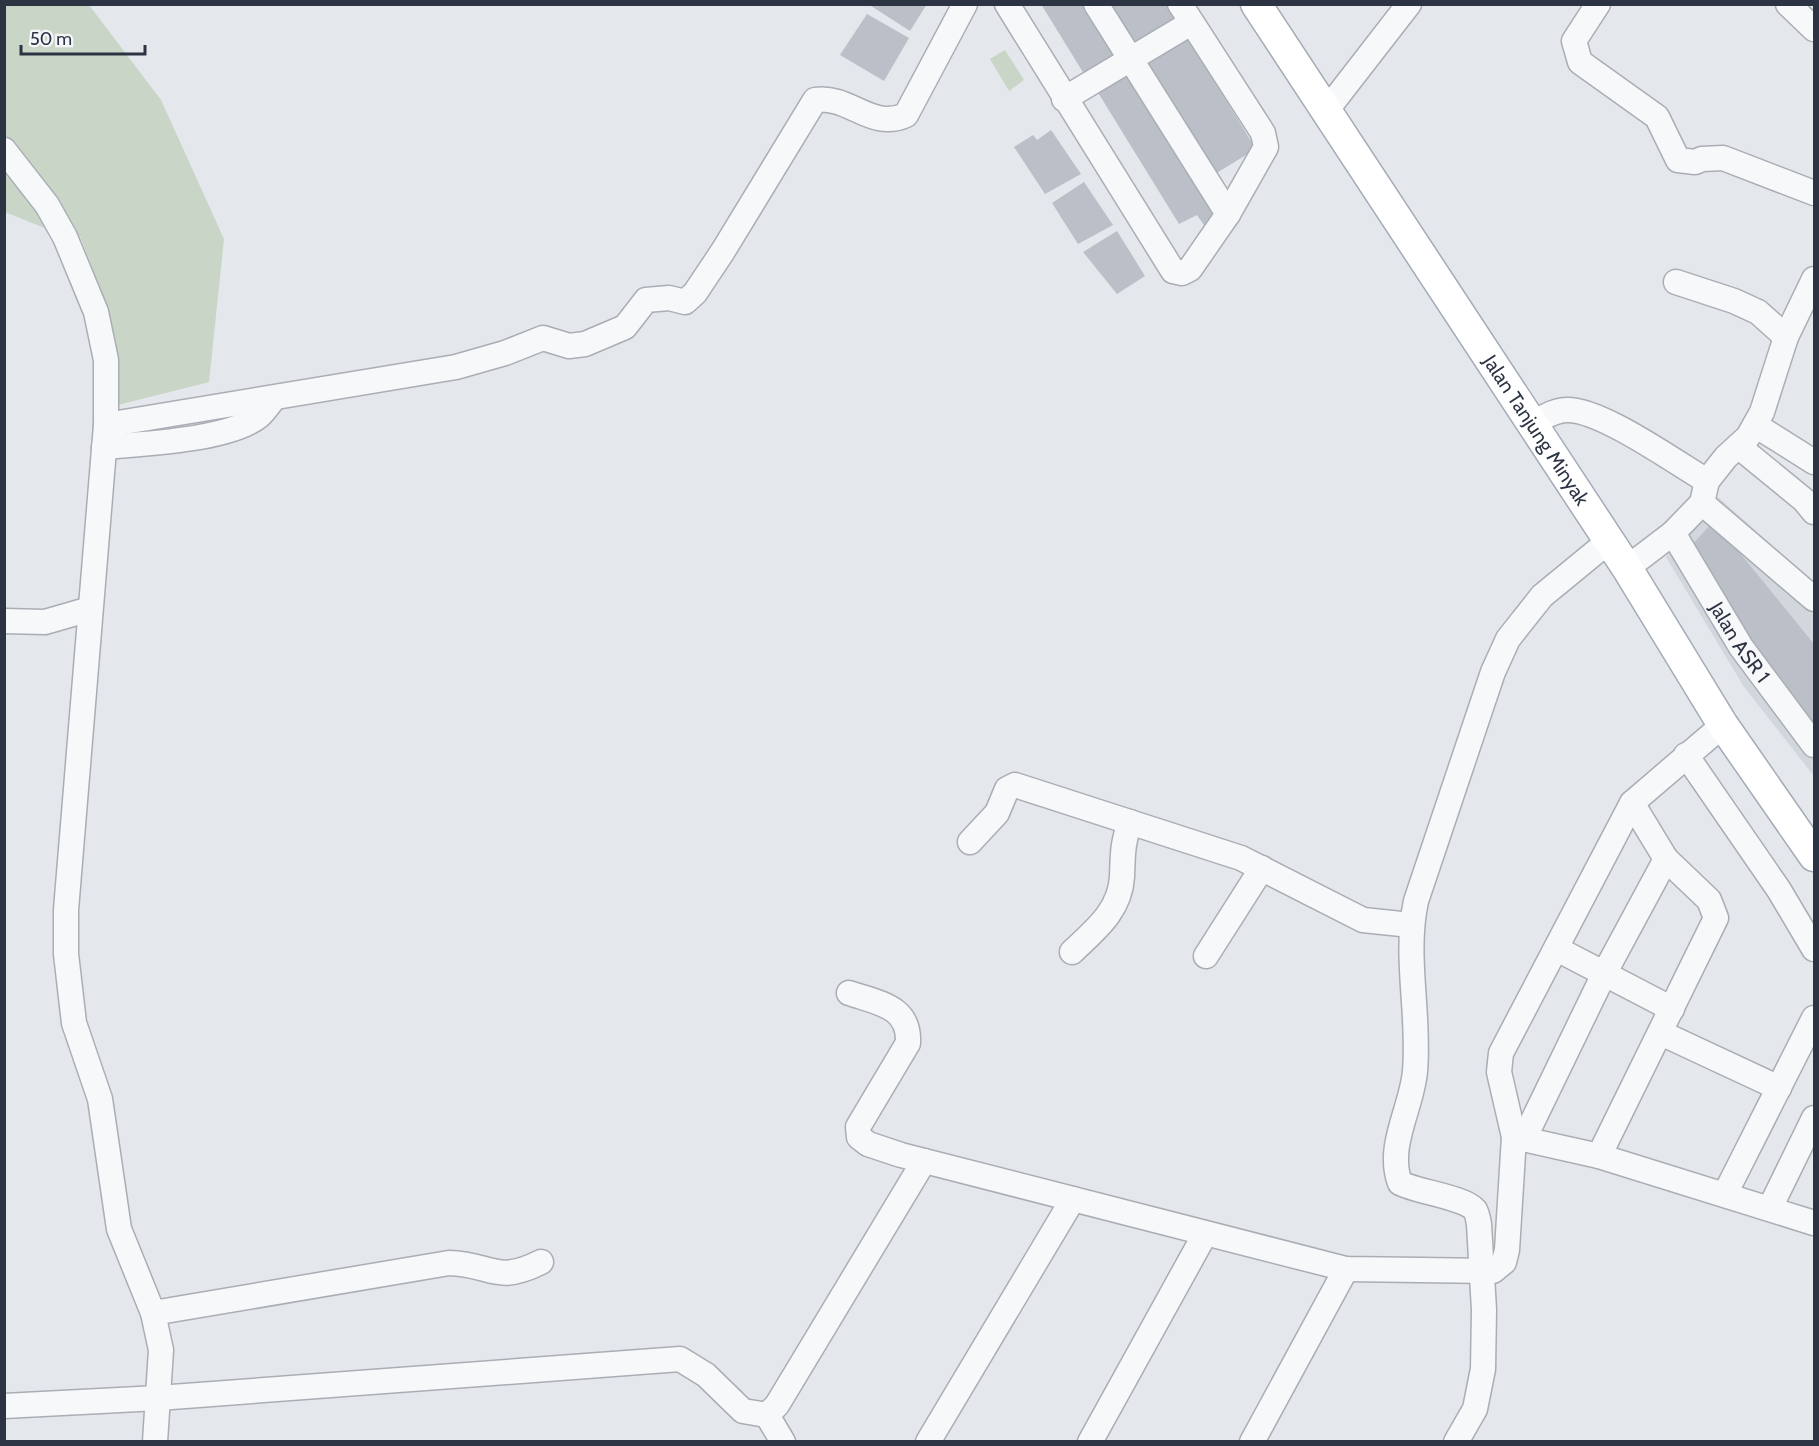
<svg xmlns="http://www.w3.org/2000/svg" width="1819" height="1446" font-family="Cabin,sans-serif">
	<rect width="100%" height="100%" fill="#e4e7eb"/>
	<path fill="#d2d6dd" d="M 1718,497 L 1814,583 L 1814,776 L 1744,687 L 1666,557 Z"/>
	<path fill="#c9d5c6" d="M 4,5 L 89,5 L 161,100 L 224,239 L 209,382 L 118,405 L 108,309 L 80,236 L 42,227 L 5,212 Z
		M 1005,50 L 1024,80 L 1009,91 L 990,59 Z"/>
	<path fill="#bbc0c8" d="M 868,4 L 927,4 L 910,31 Z
		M 1041,4 L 1088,4 L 1120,55 L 1084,74 Z
		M 1106,4 L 1169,4 L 1179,21 L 1133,47 Z
		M 867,14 L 909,38 L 884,81 L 840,55 Z
		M 1187,37 L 1256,149 L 1210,177 L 1139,62 Z
		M 1131,69 L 1221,213 L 1208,231 L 1197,215 L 1179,224 L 1097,91 Z
		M 1051,130 L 1081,174 L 1045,194 L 1014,147 L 1033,135 L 1037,140 Z
		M 1084,182 L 1113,225 L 1078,244 L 1052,203 Z
		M 1117,231 L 1145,276 L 1117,294 L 1083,252 Z
		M 1714,521 L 1814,644 L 1814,728 L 1756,653 L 1690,547 Z"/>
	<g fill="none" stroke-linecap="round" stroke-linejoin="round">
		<defs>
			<g id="minor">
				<path d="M 1007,4 L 1173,271 L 1182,273 L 1190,269 L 1228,214 L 1266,147 L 1263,133 L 1180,4"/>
				<path d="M 1096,4 L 1228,214"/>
				<path d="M 1598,4 L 1574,41 L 1580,62 L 1657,117 L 1678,160 L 1695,162 L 1702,159 L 1723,158 L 1814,193"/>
				<path d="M 1788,4 L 1814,29"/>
				<path d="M 1064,99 L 1191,23"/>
				<path d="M 1326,111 L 1409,4"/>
				<path d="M 4,150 L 47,205 L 65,237 L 96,312 L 106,360 L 106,425 L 66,910 L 66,954 L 74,1023 L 100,1099 L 119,1229 L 153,1313 L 161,1350 L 155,1442"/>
				<path d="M 1676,282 L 1734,301 L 1758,312 L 1786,337"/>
				<path d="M 1531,423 C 1541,419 1555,410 1566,410 C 1600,408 1676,463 1707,481"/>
				<path d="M 106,425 L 456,367 L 505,353 L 543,338 L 569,346 L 585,344 L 625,327 L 646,300 L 669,298 L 685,302 L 695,293 L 723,251 L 815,100 C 850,95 871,131 906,115 L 965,4"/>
				<path d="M 1755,425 L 1814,462"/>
				<path d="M 1738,446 L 1804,500 L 1814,512"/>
				<path d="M 104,447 C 142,444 230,440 259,416 C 265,411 269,404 274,398"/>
				<path d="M 1702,503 L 1814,599"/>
				<path id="s1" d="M 1673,533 L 1741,647 L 1814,745"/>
				<path d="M 1627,568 L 1673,533 L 1702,503 L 1707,481 L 1726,457 L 1748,437 L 1762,412 L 1786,337 L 1814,279"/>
				<path d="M 4,621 L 45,622 L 90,609"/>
				<path d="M 1686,755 L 1779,890 L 1814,949"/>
				<path d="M 970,842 L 997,813 L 1007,789 L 1015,785 L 1241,858 L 1363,920 L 1411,925"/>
				<path d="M 1557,949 L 1672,1009"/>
				<path d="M 1072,952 C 1095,930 1120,911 1122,877 C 1123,853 1122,846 1130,822"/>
				<path d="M 1206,956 L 1262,868"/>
				<path d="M 849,993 C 878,1003 910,1006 908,1043 L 858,1127 L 859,1137 L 868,1144 L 901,1155 L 1346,1269 L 1493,1271 L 1504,1262 L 1507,1250 L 1514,1137 L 1499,1072 L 1501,1053 L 1632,803 L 1723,725"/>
				<path d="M 1661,1033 L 1779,1088"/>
				<path d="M 1514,1137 L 1599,1156 L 1814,1223"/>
				<path d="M 1524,1139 L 1604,974 L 1666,859"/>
				<path d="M 1599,1156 L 1716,918 L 1709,900 L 1666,859 L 1632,803"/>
				<path d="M 1725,1194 L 1814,1018"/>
				<path d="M 1770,1208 L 1814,1118"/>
				<path d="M 153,1313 L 449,1263 C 492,1264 495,1285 541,1262"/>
				<path d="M 4,1406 L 158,1398 L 680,1359 L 706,1375 L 743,1411 L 767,1415 L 777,1405 L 924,1161"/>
				<path d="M 767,1415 L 783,1442"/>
				<path d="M 928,1442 L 1073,1199"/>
				<path d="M 1090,1442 L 1205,1234"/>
				<path d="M 1252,1442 L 1346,1269"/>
				<path d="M 1456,1442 L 1475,1409 L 1483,1369 L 1484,1310 L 1479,1224 C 1478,1219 1477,1213 1475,1210 C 1464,1197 1417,1192 1400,1183 C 1386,1146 1412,1108 1415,1071 C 1420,1014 1404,957 1416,901 L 1493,672 L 1508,639 L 1542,596 L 1609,541"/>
			</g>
			<g id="major">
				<path id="s2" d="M 1256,4 L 1627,568 L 1723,725 L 1814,856"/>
			</g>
		</defs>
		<use href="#minor" stroke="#a9aeb5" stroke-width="27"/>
		<use href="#major" stroke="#a4abb7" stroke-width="33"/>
		<use href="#minor" stroke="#f7f8fa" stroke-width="24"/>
		<use href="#major" stroke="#fff" stroke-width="30"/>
	</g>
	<g text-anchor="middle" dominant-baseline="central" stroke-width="5" stroke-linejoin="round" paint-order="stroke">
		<g font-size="20" fill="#2c3443" stroke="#f4f6f9">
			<text stroke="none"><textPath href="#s2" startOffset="510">Jalan Tanjung Minyak</textPath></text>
			<text stroke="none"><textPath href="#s1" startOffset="128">Jalan ASR 1</textPath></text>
		</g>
	</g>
	<rect width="1819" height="1446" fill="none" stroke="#2c3443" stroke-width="12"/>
	<path d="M21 45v9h124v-9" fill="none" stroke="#2c3443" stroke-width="3"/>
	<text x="30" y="45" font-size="18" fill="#2c3443" stroke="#f4f6f9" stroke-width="4.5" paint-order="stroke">50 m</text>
</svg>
